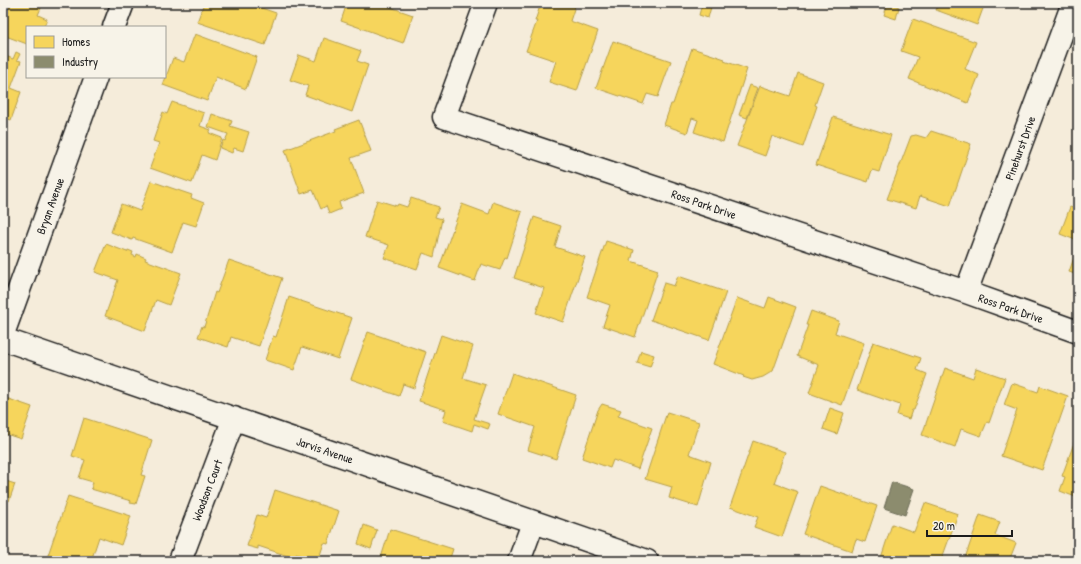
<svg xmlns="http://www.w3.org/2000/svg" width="1081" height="564" font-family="'Patrick Hand',sans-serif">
	<rect width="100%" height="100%" fill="#f5ecda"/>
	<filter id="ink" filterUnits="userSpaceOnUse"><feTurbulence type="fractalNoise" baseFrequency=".025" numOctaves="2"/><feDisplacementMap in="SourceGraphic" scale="8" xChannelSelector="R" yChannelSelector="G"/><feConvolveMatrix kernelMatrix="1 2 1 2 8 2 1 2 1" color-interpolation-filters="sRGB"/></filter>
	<g filter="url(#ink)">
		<path fill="#f6d55c" stroke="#b59e49" d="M 3,3 L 43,3 L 38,15 L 47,19 L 44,27 L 27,27 L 27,44 L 3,35 Z
			M 204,3 L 247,3 L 276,13 L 265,45 L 197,22 Z
			M 347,3 L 392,3 L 390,7 L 413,15 L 403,43 L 341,21 Z
			M 541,3 L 576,3 L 570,21 L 598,31 L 577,91 L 549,82 L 556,61 L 526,51 L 537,21 L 535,21 Z
			M 761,3 L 782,3 L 781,7 Z
			M 798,3 L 811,3 L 799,6 Z
			M 888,3 L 899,7 L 896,19 L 884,15 Z
			M 939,3 L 985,3 L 977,25 L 936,10 Z
			M 702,4 L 711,7 L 708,18 L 699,15 Z
			M 913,19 L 976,42 L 965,69 L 979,75 L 968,103 L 909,79 L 918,57 L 901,51 Z
			M 195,34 L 257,57 L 246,89 L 216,77 L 207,101 L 163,85 L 173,58 L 184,62 Z
			M 324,38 L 361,51 L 357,61 L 368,65 L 352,112 L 305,95 L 308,86 L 290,80 L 299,55 L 316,61 Z
			M 613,41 L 671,61 L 658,97 L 647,94 L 643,104 L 596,88 Z
			M 692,48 L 725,59 L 724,61 L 747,69 L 723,142 L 694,132 L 698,120 L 692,118 L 687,133 L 664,125 L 671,104 L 673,104 Z
			M 16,52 L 20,54 L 17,60 L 21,61 L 11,88 L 21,92 L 11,120 L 3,117 L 3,55 L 13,59 Z
			M 798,73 L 823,82 L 815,105 L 817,106 L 803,147 L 772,136 L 765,156 L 737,146 L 760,86 L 790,96 Z
			M 750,85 L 758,88 L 747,118 L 739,115 Z
			M 172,102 L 204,113 L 200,126 L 211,130 L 209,133 L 222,138 L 215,160 L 202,155 L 192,183 L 150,168 L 159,143 L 153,141 L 163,112 L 167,114 Z
			M 212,114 L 232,121 L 230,126 L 249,132 L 243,151 L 234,148 L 232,153 L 220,148 L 223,140 L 225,141 L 228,134 L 208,127 Z
			M 833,117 L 891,135 L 879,172 L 872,170 L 868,182 L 816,165 Z
			M 359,120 L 371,151 L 351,158 L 364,193 L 339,202 L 341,209 L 329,214 L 326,206 L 321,209 L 313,190 L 301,194 L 285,150 L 336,131 L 335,129 Z
			M 3,128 L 7,129 L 3,141 Z
			M 931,131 L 971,144 L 950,206 L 920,196 L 916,208 L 887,199 L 911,136 L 916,135 L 926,138 Z
			M 151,181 L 192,195 L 191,198 L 204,203 L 196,226 L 183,222 L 172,252 L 133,238 L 132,240 L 111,232 L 121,204 L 140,211 Z
			M 411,198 L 439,207 L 435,217 L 442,219 L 434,257 L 423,253 L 417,269 L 384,258 L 389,245 L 365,237 L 377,200 L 397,206 L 398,204 L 407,207 Z
			M 493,202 L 522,212 L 507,258 L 505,257 L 500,270 L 481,264 L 475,281 L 439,268 L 462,204 L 489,214 Z
			M 1070,207 L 1078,210 L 1078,241 L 1060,234 Z
			M 534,217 L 561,226 L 555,247 L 585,257 L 563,322 L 536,313 L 544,288 L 514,278 Z
			M 606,241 L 634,250 L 631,261 L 658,270 L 635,337 L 603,326 L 610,305 L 587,297 Z
			M 106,244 L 127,252 L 128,250 L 133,252 L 132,255 L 136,257 L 137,254 L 146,258 L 145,260 L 181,273 L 169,305 L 156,300 L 145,331 L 105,316 L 118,280 L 95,272 Z
			M 1078,246 L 1078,275 L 1069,272 Z
			M 229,260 L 282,278 L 259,346 L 231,337 L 228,347 L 198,337 L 202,326 L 204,327 L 215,292 L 217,293 Z
			M 678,276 L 726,292 L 709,340 L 651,320 L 664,283 L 674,286 Z
			M 289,297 L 352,318 L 338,359 L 302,347 L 294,370 L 265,360 L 273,336 L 276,337 Z
			M 769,297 L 796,307 L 773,371 L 763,377 L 752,380 L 743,377 L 744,376 L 713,364 L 737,298 L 765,308 Z
			M 811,311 L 839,321 L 835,333 L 864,343 L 842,405 L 809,393 L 819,365 L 797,356 L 808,325 L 806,325 Z
			M 368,332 L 426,352 L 414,388 L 403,384 L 399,396 L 351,379 Z
			M 441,335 L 473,346 L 463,378 L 486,385 L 474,419 L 490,424 L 488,429 L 474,424 L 472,431 L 443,421 L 446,410 L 419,401 Z
			M 873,342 L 921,358 L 917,370 L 927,374 L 914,410 L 912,410 L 909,419 L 897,415 L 900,405 L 857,390 Z
			M 641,351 L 654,355 L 650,367 L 637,363 Z
			M 945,368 L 973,378 L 976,368 L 1005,378 L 989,423 L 987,422 L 981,436 L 961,429 L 955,447 L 922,435 Z
			M 512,373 L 576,395 L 556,459 L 528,450 L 535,427 L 498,414 Z
			M 1012,383 L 1038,392 L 1040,386 L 1068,396 L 1042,470 L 1001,456 L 1017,410 L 1004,405 Z
			M 3,397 L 32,407 L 21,439 L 3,433 Z
			M 602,404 L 621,410 L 618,416 L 652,428 L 638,469 L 613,460 L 610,468 L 582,458 L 598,410 Z
			M 830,408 L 844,413 L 837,434 L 823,429 Z
			M 667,412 L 699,422 L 689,454 L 711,462 L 698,507 L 669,498 L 672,487 L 645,479 Z
			M 84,418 L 152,440 L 141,475 L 145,476 L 136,504 L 130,503 L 131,501 L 91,489 L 93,482 L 79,478 L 85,460 L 72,456 Z
			M 1078,432 L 1078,498 L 1060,491 L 1065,477 L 1062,476 Z
			M 753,441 L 785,452 L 774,483 L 798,492 L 782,537 L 754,527 L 758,517 L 730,507 Z
			M 3,480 L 15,484 L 9,501 L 3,499 Z
			M 820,486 L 877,506 L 865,542 L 856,539 L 852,551 L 803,534 Z
			M 275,490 L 339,511 L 328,544 L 324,543 L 318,561 L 296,554 L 294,558 L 258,546 L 258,549 L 247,546 L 257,515 L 266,518 Z
			M 68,496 L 131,516 L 121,545 L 99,537 L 91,561 L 46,561 Z
			M 925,503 L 958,514 L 941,561 L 880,561 L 892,524 L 914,532 Z
			M 980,515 L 1000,522 L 995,535 L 1016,543 L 1009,561 L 964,561 Z
			M 364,525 L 377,530 L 371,549 L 358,544 Z
			M 390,529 L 453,549 L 449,561 L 380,561 Z
			M 954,558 L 963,561 L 953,561 Z"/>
		<path fill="#8c8c6e" stroke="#6a6a55" d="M 892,482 L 914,489 L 905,515 L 884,508 Z"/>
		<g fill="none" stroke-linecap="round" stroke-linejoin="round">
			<defs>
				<path id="minor" d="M 486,3 L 444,117 L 966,292 L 1078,332
					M 114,27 L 123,3
					M 966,292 L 1073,3
					M 3,334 L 96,77
					M 3,339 L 647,561
					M 180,561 L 234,418
					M 519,561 L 533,523"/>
			</defs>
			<use href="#minor" stroke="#1c1c1c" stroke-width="25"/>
			<use href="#minor" stroke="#f7f3e8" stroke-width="22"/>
		</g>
	</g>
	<g text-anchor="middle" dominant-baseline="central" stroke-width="4" stroke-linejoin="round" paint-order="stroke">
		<g font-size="12" fill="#1c1c1c" stroke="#f7f3e8">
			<text transform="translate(1020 148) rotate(-70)">Pinehurst Drive</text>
			<text transform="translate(704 204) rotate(19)">Ross Park Drive</text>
			<text transform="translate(50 206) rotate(-70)">Bryan Avenue</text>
			<text transform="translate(1011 308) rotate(19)">Ross Park Drive</text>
			<text transform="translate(325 450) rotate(19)">Jarvis Avenue</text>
			<text transform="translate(207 490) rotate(-69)">Woodson Court</text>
		</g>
	</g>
	<rect width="1081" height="564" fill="none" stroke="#f7f3e8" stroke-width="16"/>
	<rect x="8" y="8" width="1065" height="548" fill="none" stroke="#1c1c1c" stroke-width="1.5" filter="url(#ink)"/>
	<rect x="26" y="26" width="140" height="52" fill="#f7f3e8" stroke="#9f9d96"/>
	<rect x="34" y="36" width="20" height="12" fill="#f6d55c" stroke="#9f9d96"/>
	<text x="62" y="46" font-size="12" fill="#1c1c1c">Homes</text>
	<rect x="34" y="56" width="20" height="12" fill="#8c8c6e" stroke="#9f9d96"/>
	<text x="62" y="66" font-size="12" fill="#1c1c1c">Industry</text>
	<path d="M927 530v6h85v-6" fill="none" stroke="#1c1c1c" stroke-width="2"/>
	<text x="933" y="530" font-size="12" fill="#1c1c1c" stroke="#f7f3e8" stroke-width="3" paint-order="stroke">20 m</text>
</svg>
